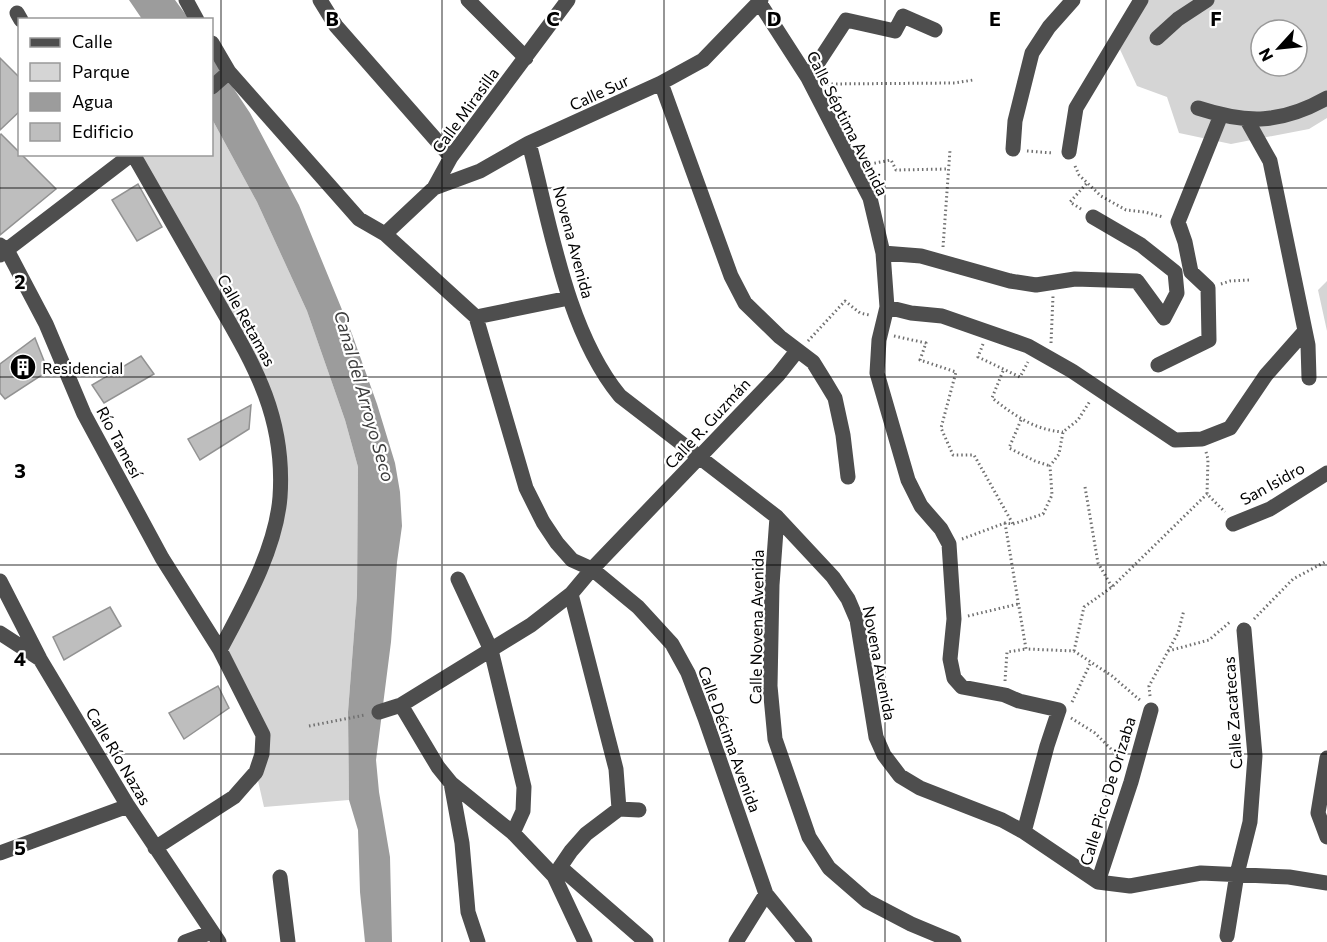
<svg xmlns="http://www.w3.org/2000/svg" width="1327" height="942" font-family="Commissioner,sans-serif">
	<rect width="100%" height="100%" fill="#fff"/>
	<path fill="#d5d5d5" fill-rule="evenodd" d="M 1139,0 L 1327,0 L 1327,118 L 1309,129 L 1231,144 L 1179,133 L 1167,97 L 1137,86 L 1117,43 ZM 1261,30 L 1297,30 L 1297,66 L 1261,66 Z
		M 212,119 L 257,202 L 307,311 L 345,420 L 358,467 L 357,595 L 348,712 L 349,800 L 264,807 L 256,772 L 263,735 L 220,650 L 246,602 L 280,498 L 271,408 L 133,155 L 212,154 Z
		M 1327,281 L 1327,331 L 1318,290 Z"/>
	<path fill="#9c9c9c" d="M 129,0 L 175,0 L 189,19 L 142,19 Z
		M 212,56 L 250,113 L 299,205 L 352,334 L 377,404 L 395,463 L 400,492 L 402,526 L 397,562 L 391,642 L 376,760 L 379,792 L 390,857 L 392,942 L 365,942 L 360,892 L 358,830 L 349,800 L 348,712 L 357,595 L 358,467 L 345,420 L 307,311 L 257,202 L 212,119 Z"/>
	<path fill="#bebebe" stroke="#929292" stroke-width="1.5" d="M 0,58 L 20,78 L 20,111 L 0,130 Z
		M 1,134 L 56,189 L 0,235 L 0,135 Z
		M 138,184 L 162,227 L 137,241 L 112,200 Z
		M 35,338 L 48,371 L 5,399 L 0,393 L 0,364 Z
		M 141,356 L 154,374 L 104,403 L 92,385 Z
		M 251,405 L 249,429 L 200,460 L 188,439 Z
		M 110,607 L 121,626 L 64,660 L 53,637 Z
		M 218,686 L 229,708 L 184,739 L 169,713 Z"/>
	<g fill="none" stroke-linecap="round" stroke-linejoin="round">
		<path stroke="#707070" stroke-width="3" stroke-dasharray="1.5 3" stroke-linecap="butt" d="M 827,84 L 955,83 L 973,80
			M 1027,151 L 1053,153
			M 870,164 L 891,160 L 896,170 L 947,169
			M 1075,166 L 1079,175 L 1101,196 L 1126,210 L 1145,212 L 1163,217
			M 1081,209 L 1070,202 L 1087,183
			M 943,247 L 950,150
			M 1221,284 L 1230,281 L 1250,280
			M 894,336 L 926,343 L 920,360 L 956,372 L 941,428 L 953,455 L 974,455 L 1013,524
			M 808,341 L 845,301 L 860,313 L 869,315
			M 1051,343 L 1053,296
			M 983,344 L 978,357 L 1020,377 L 1028,362
			M 1003,371 L 992,398 C 1014,415 1034,430 1063,432
			M 1021,420 L 1009,448 L 1035,461 L 1050,466
			M 1206,452 L 1208,459 L 1207,494 L 1225,512
			M 1085,487 L 1098,563 L 1112,587
			M 1005,523 L 1026,649 L 1074,651 L 1112,676 L 1141,701
			M 962,539 L 1005,523 L 1013,524 L 1043,514 L 1052,495 L 1050,466 L 1059,454 L 1063,432 L 1078,420 L 1090,401
			M 968,616 L 1018,604
			M 1254,619 L 1293,579 L 1327,561
			M 1074,651 L 1084,607 L 1112,587 L 1207,494
			M 1168,651 L 1209,640 L 1230,622
			M 1005,681 L 1007,652 L 1026,649
			M 1150,696 L 1149,686 L 1178,633 L 1184,610
			M 1072,702 L 1091,662
			M 1071,718 L 1095,733 L 1122,760
			M 309,726 L 365,715"/>
		<path stroke="#4e4e4e" stroke-width="15" d="M 186,0 L 197,20
			M 320,0 L 336,26 L 451,157
			M 468,0 L 526,58
			M 759,2 L 808,78 L 870,198 L 883,253 L 887,307 L 879,340 L 877,373 L 908,480 L 921,506 L 941,529 L 949,544 L 954,619 L 950,659 L 954,678 L 962,687 L 1005,695 L 1019,701 L 1059,710 L 1047,746 L 1024,832
			M 17,13 L 21,20
			M 1157,38 L 1178,19 L 1207,0
			M 212,43 L 229,72 L 359,219 L 385,234 L 476,317 L 526,488 L 543,522 L 557,543 L 572,560 L 592,569 L 638,607 L 672,644 L 688,673 L 705,718 L 766,894 L 805,942
			M 808,78 L 846,20 L 895,31 L 903,16 L 935,30
			M 661,83 L 731,276 L 745,303 L 780,337 L 813,362 L 826,383 L 835,398 L 843,435 L 848,477
			M 212,87 L 229,72
			M 1198,108 C 1247,124 1281,124 1327,98
			M 1247,120 L 1270,161 L 1308,345 L 1309,378
			M 529,143 C 550,224 567,332 620,396 L 777,517 L 833,577 L 848,599 L 857,620 L 876,737 L 884,755 L 900,776 L 920,788 L 1002,820 L 1024,832 L 1098,882 L 1130,886 L 1201,873 L 1289,877 L 1327,883
			M 1013,149 L 1015,121 L 1032,53 L 1049,27 L 1073,0
			M 1069,152 L 1076,108 L 1141,0
			M 133,154 C 158,198 183,242 208,285 C 249,357 286,411 280,497 C 276,549 244,605 220,650
			M 434,188 L 480,171 L 529,143 L 661,83 L 703,60 L 761,0
			M 385,234 L 434,188 L 451,157 L 568,0
			M 0,245 L 7,250 L 46,324 L 84,414 L 162,558 L 220,650 L 263,735 L 262,754 L 256,772 L 234,797 L 155,848
			M 883,253 L 921,256 L 1010,281 L 1036,285 L 1075,279 L 1137,281 L 1164,318 L 1177,293 L 1175,272 L 1141,245 L 1093,217
			M 0,255 L 132,154
			M 887,307 L 911,313 L 942,316 L 1028,346 L 1072,371 L 1175,440 L 1202,439 L 1230,428 L 1266,375 L 1305,331
			M 476,317 L 569,298
			M 1158,365 L 1209,340 L 1208,288 L 1191,272 L 1185,242 L 1178,222 L 1221,115
			M 777,517 L 772,585 L 770,686 L 775,739 L 809,837 L 829,868 L 867,901 L 911,924 L 954,942
			M 1233,524 L 1270,509 L 1327,473
			M 458,579 L 491,650 L 524,787 L 523,811 L 513,833
			M 0,581 L 40,659 L 128,806 L 219,942
			M 571,594 L 616,769 L 619,809
			M 0,633 L 40,659
			M 401,705 L 438,767 L 451,783 L 513,833 L 554,876 L 585,942
			M 379,712 L 401,705 L 531,625 L 571,594 L 592,569 L 778,375 L 797,351
			M 1327,758 L 1318,813 L 1327,837
			M 451,783 L 462,843 L 468,912 L 478,942
			M 0,853 L 128,806
			M 560,867 L 646,942
			M 554,876 L 571,851 L 586,834 L 619,809 L 639,810
			M 280,877 L 288,942
			M 1098,882 L 1131,782 L 1151,710
			M 1227,936 L 1237,874 L 1250,822 L 1255,756 L 1244,630
			M 185,942 L 212,932
			M 736,942 L 766,894"/>
	</g>
	<path fill="none" stroke="#000" stroke-width="1.5" stroke-opacity="0.55" d="M 221,0 L 221,942M 442,0 L 442,942M 664,0 L 664,942M 885,0 L 885,942M 1106,0 L 1106,942M 0,188 L 1327,188M 0,377 L 1327,377M 0,565 L 1327,565M 0,754 L 1327,754"/>
	<defs>
		<symbol id="building-disc" viewBox="-11 -11 22 22"><circle r="9.5" fill="#000" stroke="#fff"/><path d="M-4-6H4V6H1V3H-1V6H-4ZM-2.5-4.3h1.7v1.8h-1.7ZM.8-4.3h1.7v1.8H.8ZM-2.5-1h1.7V.8h-1.7ZM.8-1h1.7V.8H.8Z" fill="#fff"/></symbol>
	</defs>
	<g fill-rule="evenodd">
		<use href="#building-disc" x="8" y="352" width="30" height="30"/>
	</g>
	<g text-anchor="middle" dominant-baseline="central" stroke-width="4.5" stroke-linejoin="round" paint-order="stroke">
		<g font-size="16" fill="#000" stroke="#fff">
			<text transform="translate(599 92) rotate(-25)">Calle Sur</text>
			<text transform="translate(465 110) rotate(-54)">Calle Mirasilla</text>
			<text transform="translate(848 123) rotate(63)">Calle Séptima Avenida</text>
			<text transform="translate(574 242) rotate(75)">Novena Avenida</text>
			<text transform="translate(247 320) rotate(61)">Calle Retamas</text>
			<text transform="translate(707 423) rotate(-47)">Calle R. Guzmán</text>
			<text transform="translate(120 442) rotate(62)">Río Tamesí</text>
			<text transform="translate(1272 483) rotate(-29)">San Isidro</text>
			<text transform="translate(756 627) rotate(-89)">Calle Novena Avenida</text>
			<text transform="translate(880 663) rotate(79)">Novena Avenida</text>
			<text transform="translate(1232 713) rotate(-94)">Calle Zacatecas</text>
			<text transform="translate(730 739) rotate(70)">Calle Décima Avenida</text>
			<text transform="translate(119 756) rotate(59)">Calle Río Nazas</text>
			<text transform="translate(1107 791) rotate(-73)">Calle Pico De Orizaba</text>
		</g>
		<g font-size="16" fill="#000" stroke="#fff" text-anchor="start">
			<text x="42" y="367">Residencial</text>
		</g>
		<g font-size="18" font-style="italic" fill="#3d3d3d" stroke="#fff">
			<text transform="translate(365 396) rotate(74)">Canal del Arroyo Seco</text>
		</g>
	</g>
	<g font-size="20" text-anchor="middle" font-weight="bold" fill="#000" stroke="#fff" stroke-width="4.5" stroke-linejoin="round" paint-order="stroke">
		<text x="332" y="26">B</text>
		<text x="553" y="26">C</text>
		<text x="774" y="26">D</text>
		<text x="995" y="26">E</text>
		<text x="1216" y="26">F</text>
		<text x="20" y="289">2</text>
		<text x="20" y="478">3</text>
		<text x="20" y="666">4</text>
		<text x="20" y="855">5</text>
	</g>
	<rect x="18" y="18" width="195" height="138" fill="#ffffff" stroke="#999999" stroke-width="1.5"/>
	<rect x="30" y="38" width="30" height="9" fill="#4e4e4e" stroke="#999999" stroke-width="1.5"/>
	<text x="72" y="48" font-size="18" fill="#000000">Calle</text>
	<rect x="30" y="63" width="30" height="18" fill="#d5d5d5" stroke="#999999" stroke-width="1.5"/>
	<text x="72" y="78" font-size="18" fill="#000000">Parque</text>
	<rect x="30" y="93" width="30" height="18" fill="#9c9c9c" stroke="#999999" stroke-width="1.5"/>
	<text x="72" y="108" font-size="18" fill="#000000">Agua</text>
	<rect x="30" y="123" width="30" height="18" fill="#bebebe" stroke="#999999" stroke-width="1.5"/>
	<text x="72" y="138" font-size="18" fill="#000000">Edificio</text>
	<g transform="translate(1279 48) rotate(243)"><circle r="28" fill="#ffffff" stroke="#999999" stroke-width="1.5"/>
	<path d="M0-4.5L10 22L0 15L-10 22Z" fill="#000000"/>
	<text y="-9" font-size="16" font-weight="bold" text-anchor="middle" fill="#000000">N</text>
	</g>
</svg>
